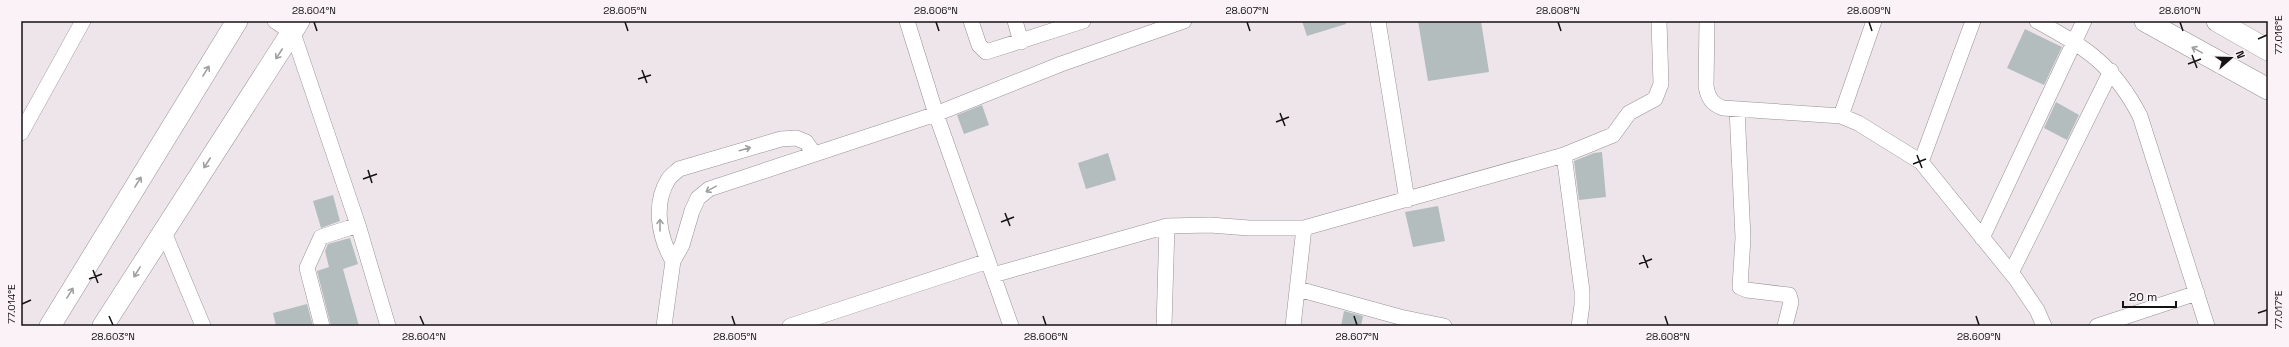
<svg xmlns="http://www.w3.org/2000/svg" width="2289" height="347" font-family="'Space Grotesk',sans-serif">
	<rect width="100%" height="100%" fill="#ede5e9"/>
	<path fill="#b4bdbe" d="M 1302,21 L 1345,21 L 1346,24 L 1307,36 Z
		M 1418,21 L 1481,21 L 1489,72 L 1428,81 Z
		M 2025,29 L 2062,47 L 2044,85 L 2007,68 Z
		M 2056,102 L 2079,115 L 2067,140 L 2044,128 Z
		M 982,105 L 989,125 L 964,134 L 957,115 Z
		M 1602,152 L 1606,197 L 1579,200 L 1574,161 L 1594,153 Z
		M 1108,153 L 1116,180 L 1086,189 L 1078,163 Z
		M 333,195 L 340,221 L 321,228 L 313,201 Z
		M 1438,206 L 1445,241 L 1413,247 L 1405,212 Z
		M 350,238 L 358,264 L 343,269 L 359,326 L 331,326 L 317,271 L 329,267 L 325,251 L 328,244 Z
		M 307,304 L 313,326 L 276,326 L 273,313 Z
		M 1344,311 L 1363,316 L 1361,326 L 1341,326 Z"/>
	<g fill="none" stroke-linecap="round" stroke-linejoin="round">
		<defs>
			<path id="street" d="M 275,21 L 293,33 L 358,225 L 388,326
				M 907,21 L 936,114 L 1011,326
				M 971,21 L 979,45 L 986,52 L 1083,21
				M 1015,21 L 1021,42
				M 1378,21 L 1407,200
				M 1707,21 L 1706,86 C 1708,98 1712,104 1723,108 L 1841,116 L 1858,123 L 1921,162 L 2016,279 L 2037,310 L 2044,326
				M 2037,21 C 2086,48 2113,64 2140,116 L 2207,326
				M 1737,109 L 1743,238 L 1740,287 L 1747,290 L 1789,295 L 1791,302 L 1785,326
				M 1841,116 L 1874,21
				M 21,133 L 83,21
				M 1564,155 L 1613,135 L 1629,113 L 1655,99 L 1661,84 L 1659,21
				M 1921,162 L 1973,21
				M 1304,228 L 1564,155 L 1582,291 L 1582,305 L 1579,326
				M 163,230 L 203,326
				M 1982,238 L 2084,21
				M 673,261 C 659,238 653,204 668,180 C 670,176 676,172 679,169 L 781,139 L 796,138 L 806,142 L 814,154
				M 2011,273 L 2111,71
				M 993,275 L 1167,226 L 1210,225 L 1249,228 L 1304,228 L 1293,326
				M 1298,289 L 1400,317 L 1444,326
				M 322,326 L 307,268 L 321,237 L 358,225
				M 664,326 L 673,261 L 682,245 L 692,211 L 698,198 L 709,189 L 936,114 L 1061,64 L 1184,21
				M 790,326 L 988,261
				M 1164,326 L 1167,226
				M 2097,326 L 2197,293"/>
			<path id="secondary" d="M 2145,21 L 2268,89
				M 2217,21 L 2268,50
				M 50,326 L 237,21
				M 103,326 L 299,21"/>
		</defs>
		<use href="#street" stroke="#989195" stroke-width="16"/>
		<use href="#secondary" stroke="#989195" stroke-width="22"/>
		<use href="#street" stroke="#fff" stroke-width="15"/>
		<use href="#secondary" stroke="#fff" stroke-width="21"/>
	</g>
	<defs><path id="oneway-shaft" d="M-6 0H5M1.5-3L5.5 0L1.5 3" fill="none" stroke-width="1.6" stroke-linecap="round" stroke-linejoin="round"/></defs>
	<g stroke="#a1a0a1">
		<use href="#oneway-shaft" transform="translate(2197 50) rotate(-151)"/>
		<use href="#oneway-shaft" transform="translate(279 54) rotate(123)"/>
		<use href="#oneway-shaft" transform="translate(206 71) rotate(-58)"/>
		<use href="#oneway-shaft" transform="translate(745 149) rotate(-16)"/>
		<use href="#oneway-shaft" transform="translate(207 163) rotate(123)"/>
		<use href="#oneway-shaft" transform="translate(138 182) rotate(-58)"/>
		<use href="#oneway-shaft" transform="translate(711 189) rotate(151)"/>
		<use href="#oneway-shaft" transform="translate(660 225) rotate(-90)"/>
		<use href="#oneway-shaft" transform="translate(137 272) rotate(122)"/>
		<use href="#oneway-shaft" transform="translate(70 293) rotate(-58)"/>
	</g>
	<path fill="none" stroke="#141213" stroke-width="1.5" d="M 314,22 L 317,31M 625,22 L 628,31M 936,22 L 939,31M 1247,22 L 1250,31M 1558,22 L 1561,31M 1869,22 L 1872,31M 2180,22 L 2183,31M 2258,39 L 2267,35M 2192,55 L 2197,68M 2188,64 L 2201,59M 642,70 L 647,83M 638,79 L 651,75M 1280,113 L 1285,126M 1276,122 L 1289,117M 1917,155 L 1922,168M 1913,164 L 1926,159M 368,170 L 372,183M 363,179 L 377,174M 1005,213 L 1010,226M 1001,222 L 1014,217M 1643,255 L 1648,268M 1639,264 L 1652,259M 93,270 L 98,283M 89,279 L 102,274M 22,304 L 31,300M 2258,313 L 2267,310M 109,316 L 113,325M 420,316 L 424,325M 732,316 L 735,325M 1043,316 L 1046,325M 1354,316 L 1357,325M 1665,316 L 1668,325M 1976,316 L 1979,325"/>
	<rect width="2289" height="347" fill="none" stroke="#faf2f6" stroke-width="44"/>
	<g transform="translate(2231 58) rotate(70)" stroke="#faf2f6" stroke-width="3" paint-order="stroke">
	<path d="M0-3L7 15L0 10L-7 15Z" fill="#141213"/>
	<text y="-6" font-size="11" font-weight="bold" text-anchor="middle" fill="#141213">N</text>
	</g>
	<path d="M2123 301v6h53v-6" fill="none" stroke="#141213" stroke-width="2"/>
	<text x="2129" y="301" font-size="12" fill="#141213" stroke="#faf2f6" stroke-width="3" paint-order="stroke">20 m</text>
	<rect x="22" y="22" width="2245" height="303" fill="none" stroke="#141213" stroke-width="1.5"/>
	<g font-size="10" text-anchor="middle" fill="#141213">
		<text x="314" y="14">28.604°N</text>
		<text x="625" y="14">28.605°N</text>
		<text x="936" y="14">28.606°N</text>
		<text x="1247" y="14">28.607°N</text>
		<text x="1558" y="14">28.608°N</text>
		<text x="1869" y="14">28.609°N</text>
		<text x="2180" y="14">28.610°N</text>
		<text transform="translate(2278 35) rotate(-90)" y="4">77.016°E</text>
		<text transform="translate(11 304) rotate(-90)" y="4">77.014°E</text>
		<text transform="translate(2278 310) rotate(-90)" y="4">77.017°E</text>
		<text x="113" y="340">28.603°N</text>
		<text x="424" y="340">28.604°N</text>
		<text x="735" y="340">28.605°N</text>
		<text x="1046" y="340">28.606°N</text>
		<text x="1357" y="340">28.607°N</text>
		<text x="1668" y="340">28.608°N</text>
		<text x="1979" y="340">28.609°N</text>
	</g>
</svg>
